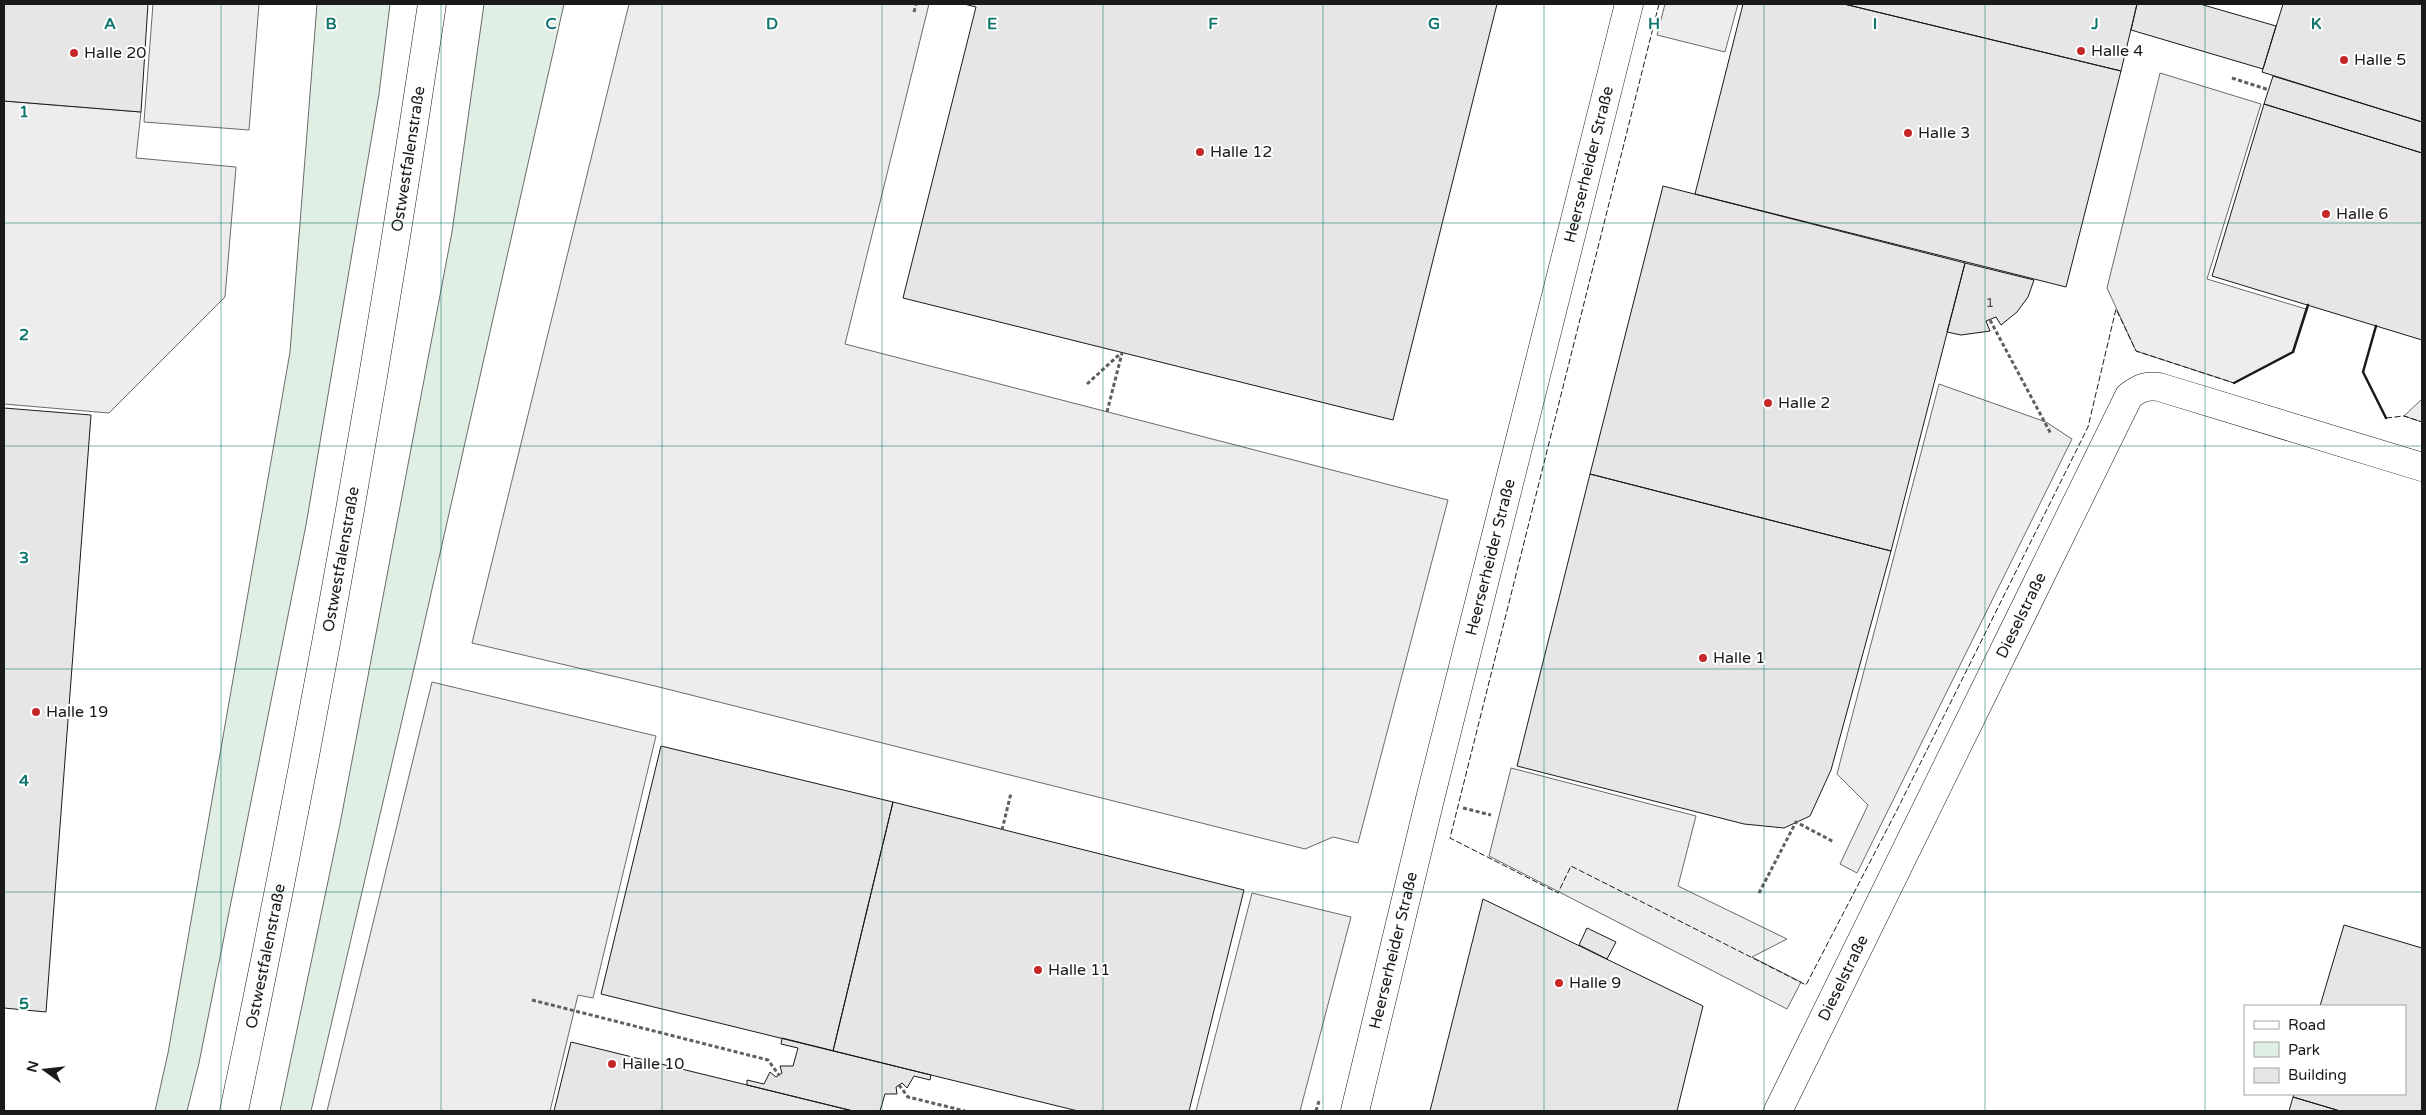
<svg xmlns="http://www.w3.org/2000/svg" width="2426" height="1115" font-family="'Varela Round',sans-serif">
	<rect width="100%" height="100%" fill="#fff"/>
	<path fill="#e0efe3" stroke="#6a6a6a" d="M 317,4 L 390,4 L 379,94 L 306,525 L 199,1063 L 187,1111 L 155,1111 L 168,1053 L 290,352 Z
		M 484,4 L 564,4 L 416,660 L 311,1111 L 280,1111 L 340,824 L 452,232 Z"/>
	<path fill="#ededed" stroke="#6a6a6a" d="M 153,4 L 259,4 L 249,130 L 144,122 Z
		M 629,4 L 929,4 L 845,344 L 1448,500 L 1358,843 L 1333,837 L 1305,849 L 655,686 L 472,643 Z
		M 1665,4 L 1738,4 L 1725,52 L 1657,35 Z
		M 2160,73 L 2261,104 L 2207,279 L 2306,309 L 2293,352 L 2234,383 L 2136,351 L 2107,288 Z
		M 4,101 L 141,112 L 136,158 L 236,167 L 225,297 L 109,413 L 4,404 Z
		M 1939,384 L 2046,422 L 2072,439 L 1857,873 L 1840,864 L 1868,805 L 1837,774 Z
		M 2422,399 L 2422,422 L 2404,416 Z
		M 432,682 L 656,736 L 593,998 L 578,995 L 550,1111 L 327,1111 Z
		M 1511,768 L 1696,816 L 1678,886 L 1787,939 L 1752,957 L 1801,982 L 1787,1009 L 1489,856 Z
		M 1252,893 L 1351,917 L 1300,1111 L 1196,1111 Z"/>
	<path fill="#e6e6e6" stroke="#1a1a1a" d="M 4,4 L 148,4 L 141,112 L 4,101 Z
		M 964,4 L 1497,4 L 1393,420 L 903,298 L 976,7 Z
		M 1743,4 L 1844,4 L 2121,71 L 2066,287 L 1695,194 Z
		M 1844,4 L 2137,4 L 2121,71 Z
		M 2137,4 L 2200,4 L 2276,26 L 2263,69 L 2131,30 Z
		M 2283,4 L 2422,4 L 2422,122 L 2262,72 Z
		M 2273,76 L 2422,122 L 2422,153 L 2264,104 Z
		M 2264,104 L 2422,153 L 2422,340 L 2212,276 Z
		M 1663,186 L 1965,263 L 1891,551 L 1590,474 Z
		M 1965,263 L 2034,280 L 2028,297 L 2017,312 L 2001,325 L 1996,317 L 1986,321 L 1990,331 L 1961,335 L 1947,332 Z
		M 4,408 L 91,415 L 46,1012 L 4,1008 Z
		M 1590,474 L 1891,551 L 1831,770 L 1810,816 L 1784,828 L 1744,824 L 1517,766 Z
		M 661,746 L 893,802 L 833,1051 L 601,994 Z
		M 893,802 L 1244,890 L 1189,1111 L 1078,1111 L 833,1051 Z
		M 1483,899 L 1703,1006 L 1677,1111 L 1430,1111 Z
		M 2344,925 L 2422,948 L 2422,1111 L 2340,1111 L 2293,1097 L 2294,1094 L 2405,1094 L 2405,1006 L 2320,1006 Z
		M 1587,928 L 1616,942 L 1607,959 L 1579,945 Z
		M 782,1038 L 931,1075 L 930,1080 L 914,1076 L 907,1088 L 902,1083 L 896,1087 L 897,1094 L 885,1094 L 880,1111 L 853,1111 L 747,1085 L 747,1080 L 764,1084 L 770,1072 L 776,1077 L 782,1073 L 780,1066 L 793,1066 L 798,1048 L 781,1044 Z
		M 571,1042 L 747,1085 L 853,1111 L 554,1111 Z
		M 2293,1097 L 2340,1111 L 2289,1111 Z"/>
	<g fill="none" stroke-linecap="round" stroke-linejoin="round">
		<defs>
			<g id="minor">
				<path id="s1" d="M 1355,1111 L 1430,799 L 1629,4"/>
				<path id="s2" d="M 1778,1111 L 2129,396 C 2140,388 2146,385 2159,387 L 2422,467"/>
			</g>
			<g id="major">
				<path id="s3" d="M 234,1111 C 311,744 377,375 432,4"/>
			</g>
		</defs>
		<use href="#minor" stroke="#1a1a1a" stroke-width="29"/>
		<use href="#major" stroke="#1a1a1a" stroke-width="29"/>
		<path stroke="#5f5f5f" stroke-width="3" stroke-dasharray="4 2.5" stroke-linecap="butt" d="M 914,12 L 916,4
			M 2232,78 L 2269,90
			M 1990,320 L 2051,434
			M 1087,384 L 1121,353
			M 1107,412 L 1122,353
			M 1463,808 L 1491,815
			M 1002,830 L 1011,793
			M 1759,893 L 1796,822 L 1834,842
			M 532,1000 L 768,1060 L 779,1075
			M 899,1085 L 908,1097 L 965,1111
			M 1316,1111 L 1319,1101"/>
		<use href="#minor" stroke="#fff" stroke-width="28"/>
		<use href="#major" stroke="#fff" stroke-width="28"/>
		<path stroke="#1a1a1a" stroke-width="1" stroke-dasharray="6 2.5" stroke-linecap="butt" d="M 1659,4 L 1450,838 L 1558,893 L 1571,866 L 1806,985 L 1897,810 L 2088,427 L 2116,309 L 2136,351 L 2234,383
			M 2386,418 L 2404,416 L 2422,422"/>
		<path stroke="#1a1a1a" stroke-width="2.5" d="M 2376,326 L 2363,372 L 2386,418
			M 2234,383 L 2293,352 L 2308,305"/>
	</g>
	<path fill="none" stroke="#0f766e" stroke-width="1" stroke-opacity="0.55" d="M 221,4 L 221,1111M 441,4 L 441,1111M 662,4 L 662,1111M 882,4 L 882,1111M 1103,4 L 1103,1111M 1323,4 L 1323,1111M 1544,4 L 1544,1111M 1764,4 L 1764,1111M 1985,4 L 1985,1111M 2205,4 L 2205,1111M 4,223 L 2422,223M 4,446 L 2422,446M 4,669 L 2422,669M 4,892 L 2422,892"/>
	<g fill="#c62828" stroke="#fff" stroke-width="2">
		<circle cx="2081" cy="51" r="5"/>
		<circle cx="74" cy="53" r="5"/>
		<circle cx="2344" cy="60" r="5"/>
		<circle cx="1908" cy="133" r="5"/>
		<circle cx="1200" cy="152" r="5"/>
		<circle cx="2326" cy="214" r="5"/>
		<circle cx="1768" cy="403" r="5"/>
		<circle cx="1703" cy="658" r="5"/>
		<circle cx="36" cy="712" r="5"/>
		<circle cx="1038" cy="970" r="5"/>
		<circle cx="1559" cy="983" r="5"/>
		<circle cx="612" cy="1064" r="5"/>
	</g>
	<g text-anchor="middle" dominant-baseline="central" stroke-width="4" stroke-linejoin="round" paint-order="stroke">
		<g font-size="14" fill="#4d4d4d">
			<text x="1990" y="302">1</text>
		</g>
		<g font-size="16" fill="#1a1a1a" stroke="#fff" text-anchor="start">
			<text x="2091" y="51">Halle 4</text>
			<text x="84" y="53">Halle 20</text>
			<text x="2354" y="60">Halle 5</text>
			<text x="1918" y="133">Halle 3</text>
			<text x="1210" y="152">Halle 12</text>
			<text x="2336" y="214">Halle 6</text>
			<text x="1778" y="403">Halle 2</text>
			<text x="1713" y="658">Halle 1</text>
			<text x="46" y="712">Halle 19</text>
			<text x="1048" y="970">Halle 11</text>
			<text x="1569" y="983">Halle 9</text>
			<text x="622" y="1064">Halle 10</text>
		</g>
		<g font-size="16" fill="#1a1a1a" stroke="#fff">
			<text stroke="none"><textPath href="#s3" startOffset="968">Ostwestfalenstraße</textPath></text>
			<text stroke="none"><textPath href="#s1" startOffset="975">Heerserheider Straße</textPath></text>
			<text stroke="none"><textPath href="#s1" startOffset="570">Heerserheider Straße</textPath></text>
			<text stroke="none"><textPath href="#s3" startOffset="562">Ostwestfalenstraße</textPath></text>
			<text stroke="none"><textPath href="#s2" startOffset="552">Dieselstraße</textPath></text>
			<text stroke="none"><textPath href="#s1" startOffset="165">Heerserheider Straße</textPath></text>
			<text stroke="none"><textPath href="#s3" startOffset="158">Ostwestfalenstraße</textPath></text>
			<text stroke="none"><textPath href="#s2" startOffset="148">Dieselstraße</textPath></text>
		</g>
	</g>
	<g font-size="16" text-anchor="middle" font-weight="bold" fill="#0f766e" stroke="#fff" stroke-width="4" stroke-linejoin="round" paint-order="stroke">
		<text x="110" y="29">A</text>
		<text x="331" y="29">B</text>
		<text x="551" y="29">C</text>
		<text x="772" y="29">D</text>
		<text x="992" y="29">E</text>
		<text x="1213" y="29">F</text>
		<text x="1434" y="29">G</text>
		<text x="1654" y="29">H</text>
		<text x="1875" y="29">I</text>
		<text x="2095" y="29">J</text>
		<text x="2316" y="29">K</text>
		<text x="24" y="117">1</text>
		<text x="24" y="340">2</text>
		<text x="24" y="563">3</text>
		<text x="24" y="786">4</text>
		<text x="24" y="1009">5</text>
	</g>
	<rect width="2426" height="1115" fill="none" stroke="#1a1a1a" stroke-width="10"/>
	<rect x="2244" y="1005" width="162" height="90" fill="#ffffff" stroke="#a3a3a3"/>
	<rect x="2254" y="1021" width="25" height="8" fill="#ffffff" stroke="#a3a3a3"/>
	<text x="2288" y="1030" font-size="15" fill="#1a1a1a">Road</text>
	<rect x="2254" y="1042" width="25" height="15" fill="#e0efe3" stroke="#a3a3a3"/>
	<text x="2288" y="1055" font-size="15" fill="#1a1a1a">Park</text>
	<rect x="2254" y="1068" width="25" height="15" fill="#e6e6e6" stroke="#a3a3a3"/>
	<text x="2288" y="1080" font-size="15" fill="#1a1a1a">Building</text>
	<g transform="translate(45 1070) rotate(285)" stroke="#ffffff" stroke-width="4" paint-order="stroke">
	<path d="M0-4L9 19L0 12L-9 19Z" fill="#1a1a1a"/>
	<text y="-8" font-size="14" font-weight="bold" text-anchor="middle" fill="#1a1a1a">N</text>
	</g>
</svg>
